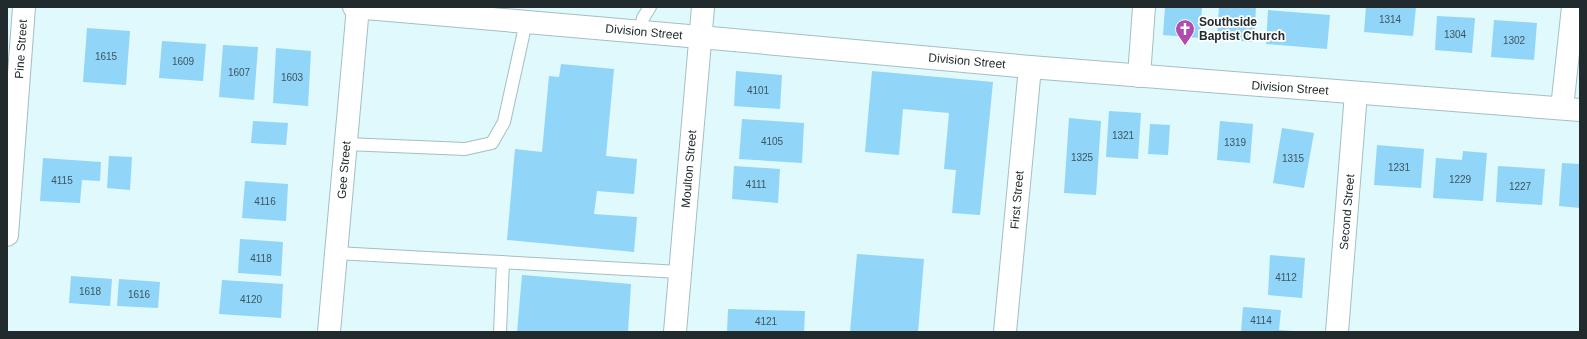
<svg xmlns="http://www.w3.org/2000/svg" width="1587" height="339" font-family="Helvetica,sans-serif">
	<rect width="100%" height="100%" fill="#dff9fd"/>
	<path fill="#91d5f8" d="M 1165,7 L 1202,7 L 1200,38 L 1163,35 Z
		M 1219,7 L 1256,7 L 1254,42 L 1217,39 Z
		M 1366,7 L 1416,7 L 1413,36 L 1364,32 Z
		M 1268,10 L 1330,15 L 1327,49 L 1266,44 Z
		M 1437,16 L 1475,18 L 1472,53 L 1435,50 Z
		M 1494,20 L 1537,23 L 1534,60 L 1491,57 Z
		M 87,28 L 130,31 L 126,85 L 83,82 Z
		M 162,41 L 206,44 L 203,81 L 159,78 Z
		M 223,45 L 258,47 L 254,100 L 219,97 Z
		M 276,48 L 311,51 L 308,106 L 273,103 Z
		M 561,64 L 614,69 L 606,156 L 637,159 L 634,194 L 597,191 L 594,214 L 637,217 L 634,252 L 507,240 L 515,149 L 542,152 L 549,76 L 559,77 Z
		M 736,71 L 782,75 L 780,109 L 734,106 Z
		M 872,71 L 993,82 L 980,215 L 952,213 L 956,170 L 944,169 L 949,113 L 903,109 L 899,155 L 865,152 Z
		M 1109,111 L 1141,113 L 1138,159 L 1106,157 Z
		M 1069,118 L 1101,121 L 1096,195 L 1064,193 Z
		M 742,119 L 804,123 L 802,163 L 739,159 Z
		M 253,121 L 288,123 L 286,145 L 251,143 Z
		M 1220,121 L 1253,124 L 1250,163 L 1217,160 Z
		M 1150,124 L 1170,125 L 1168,155 L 1148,154 Z
		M 1282,128 L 1314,133 L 1304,188 L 1273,183 Z
		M 1377,145 L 1424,149 L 1421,188 L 1374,185 Z
		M 1463,151 L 1487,153 L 1483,201 L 1433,198 L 1436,158 L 1462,160 Z
		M 109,156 L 132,157 L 130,190 L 107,188 Z
		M 43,158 L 101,162 L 100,181 L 82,180 L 80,203 L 40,201 Z
		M 1562,163 L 1580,164 L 1580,208 L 1559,206 Z
		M 734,166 L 780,169 L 778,203 L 732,199 Z
		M 1498,166 L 1545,169 L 1542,205 L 1496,202 Z
		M 245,181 L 288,184 L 286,221 L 242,218 Z
		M 240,239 L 283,242 L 281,276 L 238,273 Z
		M 857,254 L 924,259 L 918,332 L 850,332 Z
		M 1270,255 L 1305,258 L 1302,298 L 1268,295 Z
		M 522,275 L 631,284 L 628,332 L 517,332 Z
		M 71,276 L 112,279 L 110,306 L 69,303 Z
		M 119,279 L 160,282 L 158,308 L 117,306 Z
		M 222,280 L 283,284 L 281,318 L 219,314 Z
		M 1243,307 L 1281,310 L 1279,330 L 1292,331 L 1292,332 L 1241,332 Z
		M 728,309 L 805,311 L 804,332 L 727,332 Z"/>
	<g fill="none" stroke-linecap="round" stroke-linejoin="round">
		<defs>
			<path id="lane" d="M 640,32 L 643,18 L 650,7
				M 346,144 L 465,149 L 492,143 L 504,122 L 526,22
				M 336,253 L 680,272
				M 500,332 L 503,262"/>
			<path id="street" d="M 354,7 L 700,37
				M 1139,76 L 1144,7
				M 1562,108 L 1573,7
				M 7,235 L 24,7
				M 329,332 L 358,7
				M 1005,332 L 1030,67
				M 1337,332 L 1356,93"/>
			<path id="secondary" d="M 700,37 L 1030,67 L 1580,110"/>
			<path id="primary" d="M 675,332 L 703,7"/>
		</defs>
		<use href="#lane" stroke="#a6bec2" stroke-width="14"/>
		<use href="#street" stroke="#a6bec2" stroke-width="24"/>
		<use href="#secondary" stroke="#a6bec2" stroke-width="24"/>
		<use href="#primary" stroke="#a6bec2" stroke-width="24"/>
		<use href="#lane" stroke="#fff" stroke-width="12"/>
		<use href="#street" stroke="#fff" stroke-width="22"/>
		<use href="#secondary" stroke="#fff" stroke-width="22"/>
		<use href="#primary" stroke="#fff" stroke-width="22"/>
	</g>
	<defs>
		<symbol id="church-pin" viewBox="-11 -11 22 30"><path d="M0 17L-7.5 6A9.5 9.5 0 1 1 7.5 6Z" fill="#af4cb2" stroke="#fff"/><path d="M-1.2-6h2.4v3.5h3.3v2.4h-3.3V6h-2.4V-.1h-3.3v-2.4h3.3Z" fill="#fff"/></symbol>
	</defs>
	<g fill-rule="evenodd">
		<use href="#church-pin" x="1174" y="18" width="22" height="30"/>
	</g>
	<g text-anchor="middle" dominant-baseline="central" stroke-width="3.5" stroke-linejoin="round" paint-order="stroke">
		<g font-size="10" fill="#3d555f">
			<text x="1390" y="19">1314</text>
			<text x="1455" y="34">1304</text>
			<text x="1514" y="40">1302</text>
			<text x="106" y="56">1615</text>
			<text x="183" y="61">1609</text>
			<text x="239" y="72">1607</text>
			<text x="292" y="77">1603</text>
			<text x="758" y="90">4101</text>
			<text x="1123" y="135">1321</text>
			<text x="772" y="141">4105</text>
			<text x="1235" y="142">1319</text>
			<text x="1082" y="157">1325</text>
			<text x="1293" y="158">1315</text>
			<text x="1399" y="167">1231</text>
			<text x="1460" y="179">1229</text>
			<text x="62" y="180">4115</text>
			<text x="756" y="184">4111</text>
			<text x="1520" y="186">1227</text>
			<text x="265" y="201">4116</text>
			<text x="261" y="258">4118</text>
			<text x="1286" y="277">4112</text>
			<text x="90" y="291">1618</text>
			<text x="139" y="294">1616</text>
			<text x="251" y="299">4120</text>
			<text x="1261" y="320">4114</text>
			<text x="766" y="321">4121</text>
		</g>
		<g font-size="12" font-weight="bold" fill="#212a2c" stroke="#fff" text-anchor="start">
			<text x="1199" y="22">Southside<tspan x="1199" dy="14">Baptist Church</tspan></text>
		</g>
		<g font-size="12" fill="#212a2c" stroke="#fff">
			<text transform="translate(644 32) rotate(5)">Division Street</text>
			<text transform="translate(21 49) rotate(-86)">Pine Street</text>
			<text transform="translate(967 61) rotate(5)">Division Street</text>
			<text transform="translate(1290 88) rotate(4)">Division Street</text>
			<text transform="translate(689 169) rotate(-85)">Moulton Street</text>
			<text transform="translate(344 170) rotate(-85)">Gee Street</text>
			<text transform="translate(1017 200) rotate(-85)">First Street</text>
			<text transform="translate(1347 212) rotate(-85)">Second Street</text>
		</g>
	</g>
	<rect width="1587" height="339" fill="none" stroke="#212a2c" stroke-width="16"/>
</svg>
